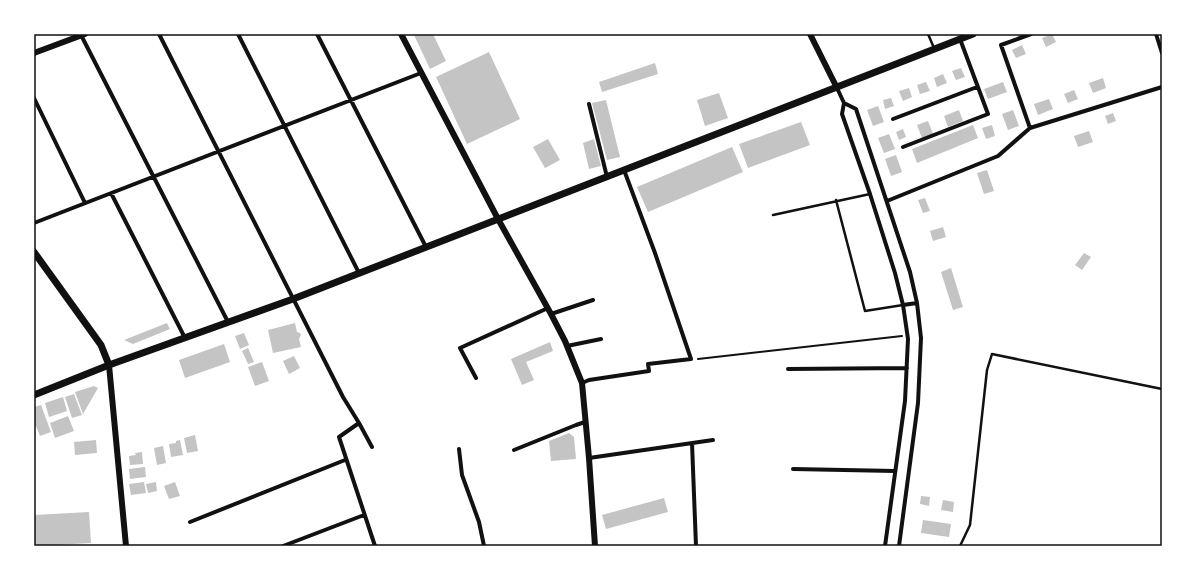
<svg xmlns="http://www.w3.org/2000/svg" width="1196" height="580" font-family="Signika,sans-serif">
	<rect width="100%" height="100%" fill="#fff"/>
	<path fill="#c4c4c4" d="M 416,34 L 433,34 L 446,61 L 430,69 L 414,35 Z
		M 1052,34 L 1056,42 L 1046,47 L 1042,38 Z
		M 1022,45 L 1026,54 L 1016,58 L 1012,50 Z
		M 489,52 L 520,119 L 467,144 L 436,77 Z
		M 655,63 L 658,74 L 602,92 L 599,82 Z
		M 961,68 L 965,77 L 956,80 L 952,71 Z
		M 943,74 L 947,83 L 937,87 L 934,78 Z
		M 1103,78 L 1106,88 L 1093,93 L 1089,83 Z
		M 926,82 L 930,91 L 920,94 L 917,85 Z
		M 1003,82 L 1007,92 L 988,99 L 984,89 Z
		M 909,88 L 912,97 L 903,101 L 899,91 Z
		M 1074,90 L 1078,99 L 1068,103 L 1064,94 Z
		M 719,93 L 728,118 L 705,126 L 697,100 Z
		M 891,98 L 894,106 L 885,109 L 883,100 Z
		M 1049,99 L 1053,109 L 1038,115 L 1034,104 Z
		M 606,100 L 620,157 L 607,160 L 592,103 Z
		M 878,106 L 884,122 L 873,126 L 867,110 Z
		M 959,110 L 963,121 L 948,127 L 944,116 Z
		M 1013,110 L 1019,126 L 1008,130 L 1002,114 Z
		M 1113,113 L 1116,121 L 1108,124 L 1105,116 Z
		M 928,121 L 933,134 L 922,138 L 917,125 Z
		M 801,122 L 810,145 L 748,168 L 739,144 Z
		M 973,125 L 978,138 L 917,163 L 912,149 Z
		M 992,125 L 995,136 L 986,139 L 982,128 Z
		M 903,129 L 906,137 L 899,140 L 896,132 Z
		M 1089,131 L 1093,142 L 1078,147 L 1074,136 Z
		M 889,134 L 895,149 L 884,153 L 878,138 Z
		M 548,139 L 560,160 L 545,168 L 533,147 Z
		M 594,139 L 601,166 L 589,169 L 583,143 Z
		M 732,147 L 743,172 L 648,212 L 637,187 Z
		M 896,155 L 902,172 L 891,176 L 885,159 Z
		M 987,170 L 994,191 L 984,194 L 977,173 Z
		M 925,198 L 930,211 L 923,213 L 918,200 Z
		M 943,227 L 946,237 L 933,241 L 930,231 Z
		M 1084,253 L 1091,257 L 1082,270 L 1075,265 Z
		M 951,268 L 963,307 L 953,310 L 941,272 Z
		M 167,323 L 170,329 L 133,344 L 124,340 Z
		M 295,323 L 297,332 L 300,333 L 301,335 L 299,339 L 301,347 L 273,353 L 268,330 Z
		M 244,333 L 249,345 L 240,349 L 235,336 Z
		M 550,342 L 553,351 L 526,362 L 534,380 L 522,385 L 511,359 Z
		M 224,344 L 230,362 L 185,378 L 179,360 Z
		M 248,348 L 254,362 L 248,364 L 242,351 Z
		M 294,356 L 300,368 L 289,374 L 283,361 Z
		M 262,362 L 269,381 L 255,386 L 248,367 Z
		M 94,386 L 98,388 L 83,414 L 75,392 Z
		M 74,394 L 82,415 L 72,418 L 65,397 Z
		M 63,397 L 67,411 L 49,417 L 45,403 Z
		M 41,405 L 51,432 L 40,436 L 36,426 L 34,427 L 34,407 Z
		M 68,416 L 74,431 L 55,438 L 50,423 Z
		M 569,433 L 574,437 L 576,459 L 551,461 L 549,441 Z
		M 195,435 L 198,451 L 187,453 L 184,438 Z
		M 96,440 L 97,453 L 75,455 L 74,442 Z
		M 180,440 L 183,455 L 171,457 L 169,444 L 176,443 L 176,441 Z
		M 163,446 L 166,463 L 157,465 L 154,448 Z
		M 142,452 L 143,464 L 130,465 L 129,456 L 136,455 L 135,453 Z
		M 145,467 L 146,477 L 130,479 L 129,469 Z
		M 144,482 L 146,493 L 131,495 L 129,484 Z
		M 156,482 L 157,491 L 148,493 L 146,484 Z
		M 175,482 L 180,496 L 169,499 L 164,486 Z
		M 921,496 L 930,497 L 929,506 L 920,504 Z
		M 664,498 L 668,512 L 606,529 L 602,515 Z
		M 943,500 L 954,502 L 953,512 L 941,510 Z
		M 89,512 L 91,543 L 35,546 L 34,515 Z
		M 923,520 L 951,524 L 949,537 L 921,533 Z"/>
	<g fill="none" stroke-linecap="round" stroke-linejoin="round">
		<path stroke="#111" stroke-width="2" d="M 698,359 L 902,336"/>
		<path stroke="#111" stroke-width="2.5" d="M 928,34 L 934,48
			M 836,200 L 865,311 L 903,305
			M 773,215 L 870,194
			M 960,546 L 970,525 L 987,370 L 992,354 L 1162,389"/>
		<path stroke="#111" stroke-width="4" d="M 159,34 L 343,397 L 359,423 L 372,447
			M 238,34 L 359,273
			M 317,34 L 426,247
			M 1156,34 L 1162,53
			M 81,35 L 228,322
			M 837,88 L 844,103 L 842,114 L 870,194 L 895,273 L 903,305 L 908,339 L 905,401 L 885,546
			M 34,98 L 85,203
			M 844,103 L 856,109 L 910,272 L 917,303 L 921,338 L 918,403 L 899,546
			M 589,104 L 607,177
			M 893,119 L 977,87
			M 1030,128 L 1001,45 L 1031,34
			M 903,147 L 988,114 L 960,39
			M 111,193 L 185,338
			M 887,201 L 998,156 L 1030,128 L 1162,87
			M 34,223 L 421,73
			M 903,305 L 917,303
			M 551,314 L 593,300
			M 567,346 L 601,339
			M 788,369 L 907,368
			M 476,378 L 460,348 L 548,308
			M 582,383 L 589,380 L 649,371 L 648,364 L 691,359 L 655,253 L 624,170
			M 359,423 L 339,437 L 375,546
			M 692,443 L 696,546
			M 459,449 L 462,475 L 479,522 L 484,546
			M 514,450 L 576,425 L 585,422
			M 589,458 L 713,440
			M 793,469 L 895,471
			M 190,522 L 345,460
			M 283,546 L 364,515"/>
		<path stroke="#111" stroke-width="6" d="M 401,34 L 498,219 L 551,314 L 565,341 L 582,383 L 589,458 L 595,546
			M 810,34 L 837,88
			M 34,53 L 85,34
			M 109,365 L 126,546"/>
		<path stroke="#111" stroke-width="7" d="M 34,252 L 101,345 L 109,365
			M 34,395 L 109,365 L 293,299 L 973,34"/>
	</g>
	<rect width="1196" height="580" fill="none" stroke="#ffffff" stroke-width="70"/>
	<rect x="35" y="35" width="1126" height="510" fill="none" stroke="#111" stroke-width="1.5"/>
</svg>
